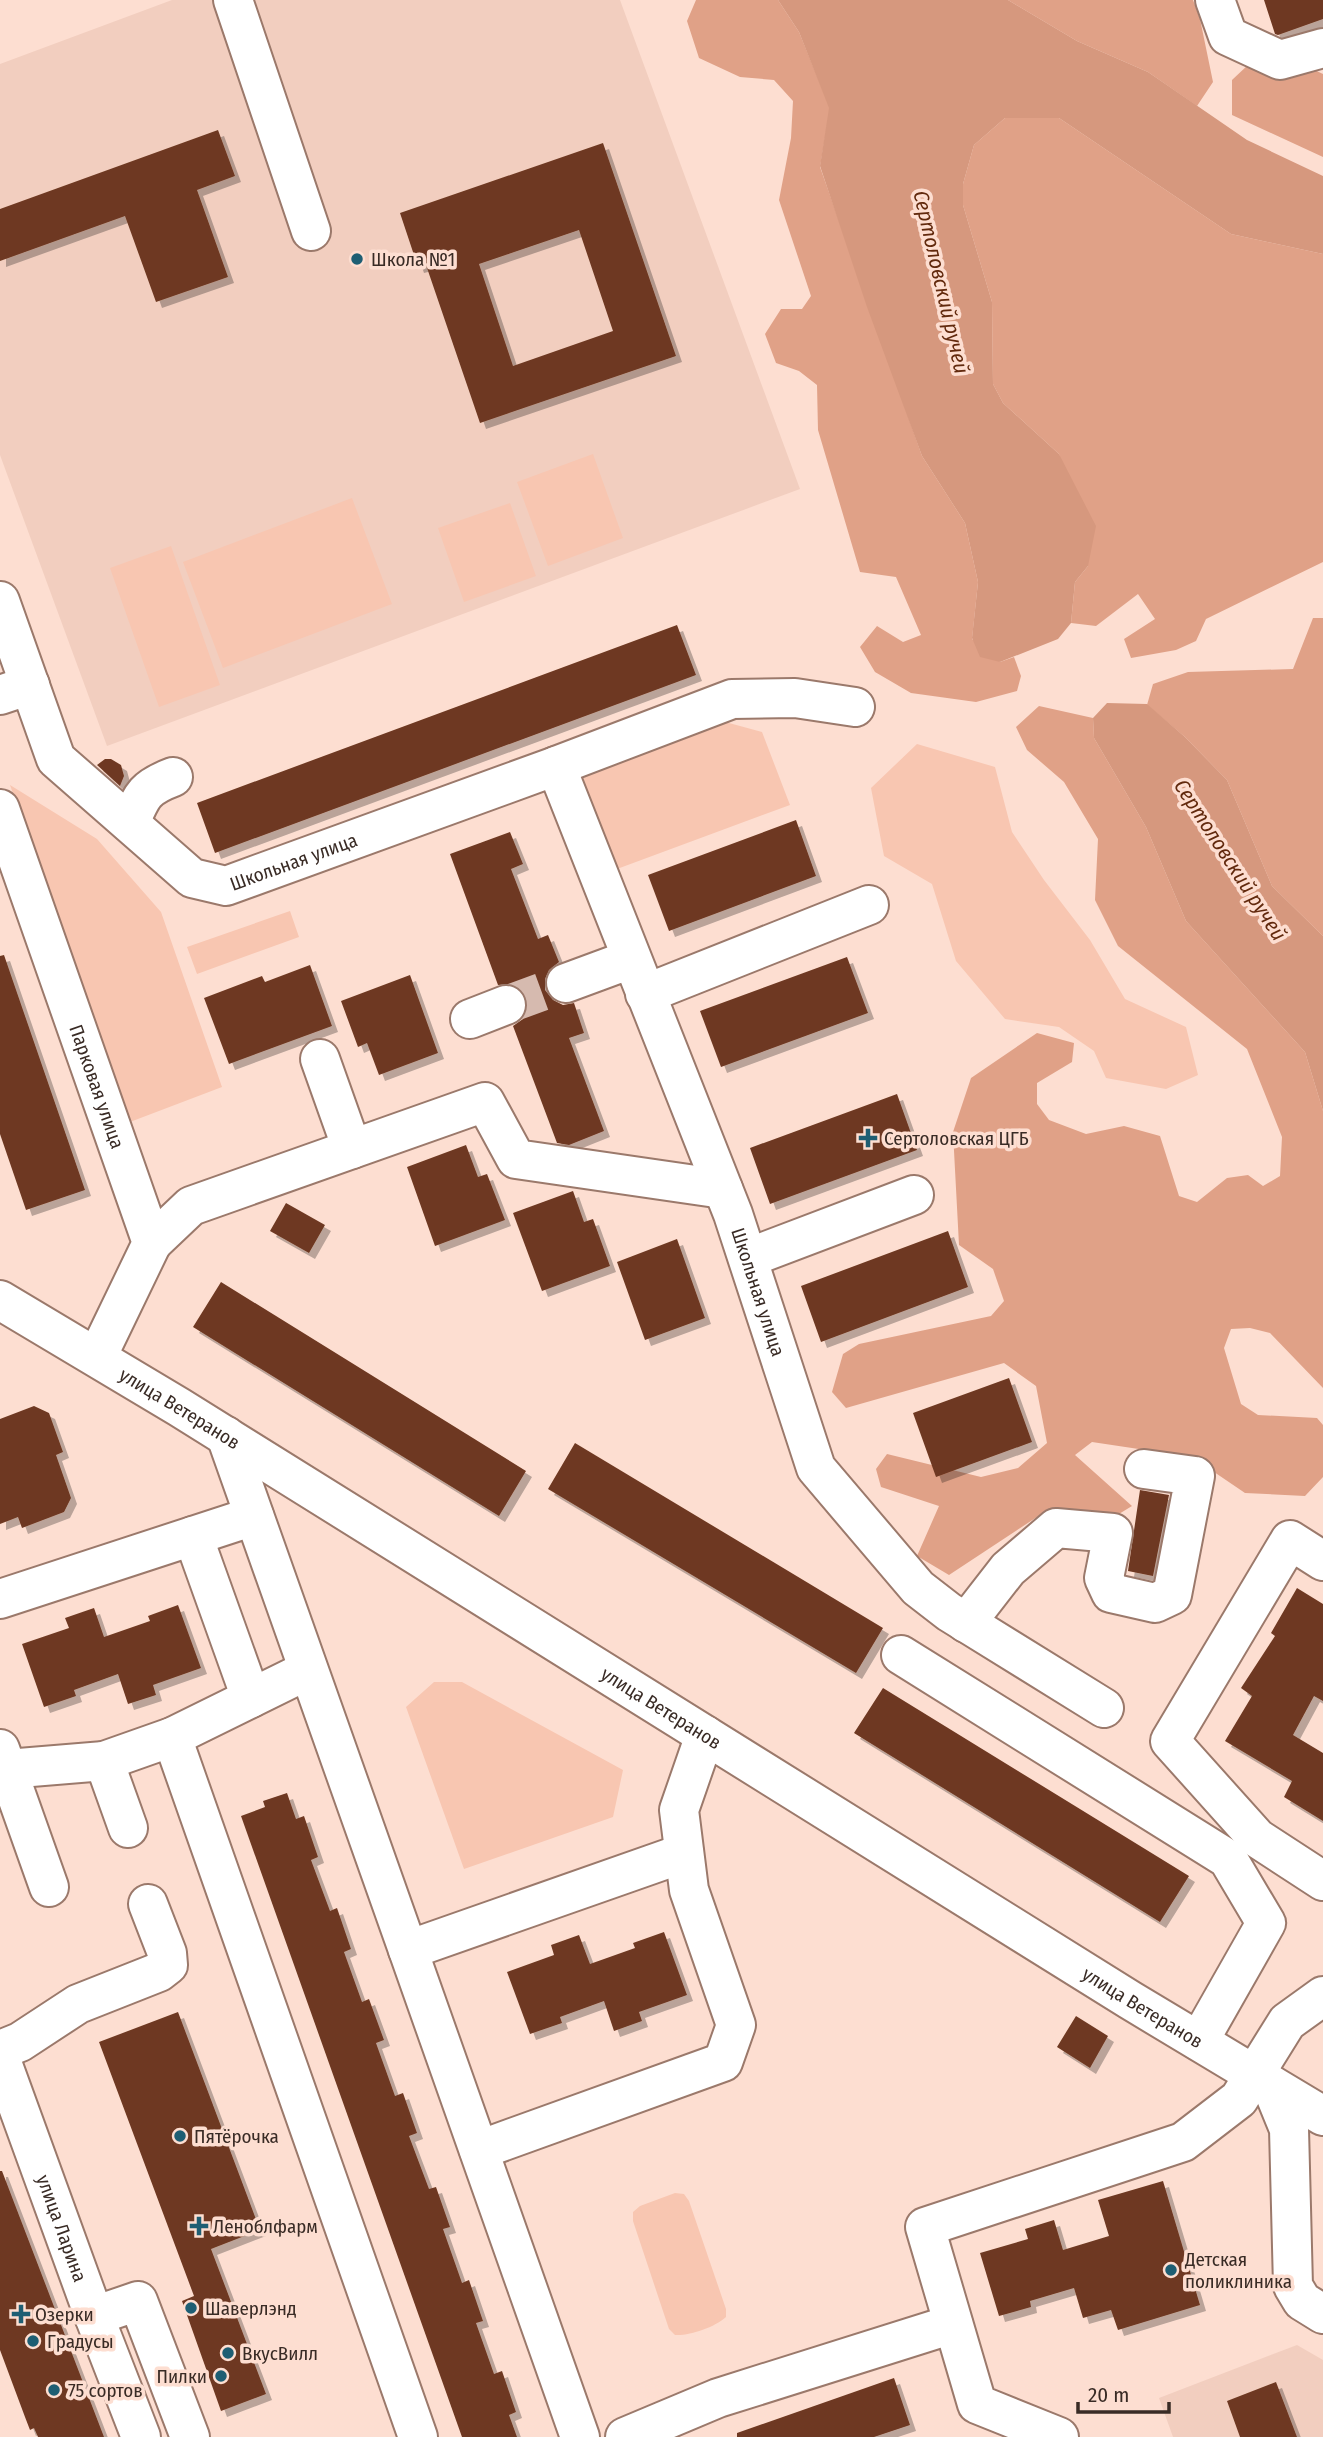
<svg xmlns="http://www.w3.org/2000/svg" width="1323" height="2437" font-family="'Fira Sans Condensed',sans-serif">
	<defs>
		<filter id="shadow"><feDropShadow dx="6" dy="6" stdDeviation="0" flood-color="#0004"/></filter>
	</defs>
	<rect width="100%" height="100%" fill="#fdded1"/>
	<path fill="#f2cebf" d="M 172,0 L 620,0 L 800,489 L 107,746 L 0,455 L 0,64 Z
		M 1297,2345 L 1323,2360 L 1323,2437 L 1173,2437 L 1159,2398 Z"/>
	<path fill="#f8c6b1" d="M 593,454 L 623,538 L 548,566 L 517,482 Z
		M 352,498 L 392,604 L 223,668 L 183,562 Z
		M 510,503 L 536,576 L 464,602 L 438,528 Z
		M 171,546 L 220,685 L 159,707 L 110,568 Z
		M 718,720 L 762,732 L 790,805 L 617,869 L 583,781 L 584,773 Z
		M 917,744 L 995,767 L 1012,832 L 1044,880 L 1090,940 L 1125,999 L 1186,1027 L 1198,1075 L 1166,1089 L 1106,1078 L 1094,1051 L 1059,1027 L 1005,1019 L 956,961 L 932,884 L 884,856 L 871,788 Z
		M 10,785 L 97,839 L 161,912 L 222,1087 L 130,1122 Z
		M 290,911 L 299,937 L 197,974 L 187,947 Z
		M 434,1682 L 462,1682 L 623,1770 L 613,1817 L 464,1869 L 406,1707 Z
		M 675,2193 L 684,2194 L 689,2201 L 726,2309 L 726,2317 C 715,2327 690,2336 675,2335 L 669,2329 L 633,2221 L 633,2212 L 640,2206 Z"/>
	<path fill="#e0a187" d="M 696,0 L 778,0 L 799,32 L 830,108 L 820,167 L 922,456 L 965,523 L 978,582 L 972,639 L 1000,662 L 1014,657 L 1021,676 L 1017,691 L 976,702 L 911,693 L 875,672 L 860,647 L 877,626 L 903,642 L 921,635 L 896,577 L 860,572 L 818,430 L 817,385 L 799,371 L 776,363 L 765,334 L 781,309 L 802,309 L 811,296 L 779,200 L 791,138 L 793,101 L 774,80 L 740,77 L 699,58 L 687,21 Z
		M 1008,0 L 1193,0 L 1200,19 L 1213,82 L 1197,106 L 1148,72 L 1077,41 Z
		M 1249,64 L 1306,66 L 1323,74 L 1323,157 L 1232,115 L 1232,80 Z
		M 1005,118 L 1059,118 L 1231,234 L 1323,254 L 1323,562 L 1206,619 L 1196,641 L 1176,650 L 1131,658 L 1124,639 L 1155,619 L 1138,594 L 1096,626 L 1071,623 L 1075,582 L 1088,566 L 1059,454 L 1003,403 L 993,384 L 992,302 L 963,205 L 963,184 L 974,145 Z
		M 1313,618 L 1323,618 L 1323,936 L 1272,886 L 1227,780 L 1185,737 L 1147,705 L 1153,684 L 1188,672 L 1293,669 Z
		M 1039,706 L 1093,718 L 1094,738 L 1146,827 L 1186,921 L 1305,1052 L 1323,1111 L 1323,1388 L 1270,1333 L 1250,1328 L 1231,1329 L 1224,1348 L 1241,1404 L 1258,1415 L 1317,1418 L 1323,1425 L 1323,1477 L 1305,1496 L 1245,1493 L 1192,1457 L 1092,1442 L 1075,1455 L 1132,1506 L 1114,1517 L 1043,1513 L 949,1575 L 917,1556 L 939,1506 L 881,1487 L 876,1469 L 887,1454 L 981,1477 L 1018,1468 L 1047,1443 L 1036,1386 L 1004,1363 L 846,1408 L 832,1392 L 843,1354 L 859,1344 L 991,1316 L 1004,1301 L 993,1269 L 959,1245 L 953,1132 L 971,1078 L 1037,1033 L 1074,1043 L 1072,1062 L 1037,1083 L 1037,1104 L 1049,1120 L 1086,1134 L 1124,1126 L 1160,1136 L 1179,1196 L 1197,1202 L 1227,1178 L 1248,1175 L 1263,1186 L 1280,1176 L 1282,1137 L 1247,1049 L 1118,946 L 1095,900 L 1098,839 L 1064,782 L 1027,750 L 1016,727 Z"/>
	<path fill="#d6987e" d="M 778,0 L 1008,0 L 1077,41 L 1148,72 L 1247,140 L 1323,176 L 1323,254 L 1231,234 L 1059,118 L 1005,118 L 974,145 L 963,184 L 963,205 L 992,302 L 993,384 L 1003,403 L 1059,454 L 1096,526 L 1088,566 L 1075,582 L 1071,623 L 1058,639 L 1000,662 L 980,657 L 972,638 L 978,582 L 965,523 L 922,456 L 867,307 L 820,166 L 829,108 L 799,32 Z
		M 1107,703 L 1147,704 L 1185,737 L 1227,780 L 1272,886 L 1323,936 L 1323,1111 L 1305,1052 L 1186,921 L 1146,827 L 1094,738 L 1093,718 Z"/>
	<path fill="#6e3921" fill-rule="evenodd" filter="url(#shadow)" d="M 1264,0 L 1323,0 L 1323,19 L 1278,35 L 1275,34 Z
		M 218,130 L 235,176 L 197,190 L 228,277 L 156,302 L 125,216 L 0,261 L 0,209 Z
		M 603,143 L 676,356 L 480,423 L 426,265 L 418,267 L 400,213 ZM 579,230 L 613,331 L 513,366 L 479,264 Z
		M 677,625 L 696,675 L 215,853 L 197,803 Z
		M 105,759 L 111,759 L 121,765 L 124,776 L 120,786 L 97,765 Z
		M 796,820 L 816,876 L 669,931 L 648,875 Z
		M 510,832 L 523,864 L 511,869 L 538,939 L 548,935 L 559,962 L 549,970 L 545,979 L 545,990 L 553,1000 L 563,1005 L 574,1003 L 584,1033 L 569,1038 L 604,1131 L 569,1145 L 557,1143 L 513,1026 L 523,1019 L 527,1009 L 526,996 L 519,988 L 510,984 L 498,985 L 450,854 Z
		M 4,955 L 85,1190 L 26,1210 L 0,1134 L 0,956 Z
		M 847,957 L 868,1013 L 721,1067 L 700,1011 Z
		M 310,965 L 332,1026 L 229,1064 L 204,998 L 262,976 L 265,982 Z
		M 410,975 L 438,1053 L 379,1075 L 367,1043 L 358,1047 L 341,1001 Z
		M 897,1094 L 917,1150 L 770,1204 L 750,1148 Z
		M 466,1145 L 478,1177 L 487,1174 L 505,1220 L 435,1246 L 407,1167 Z
		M 573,1191 L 584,1222 L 593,1219 L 610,1266 L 542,1291 L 513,1213 Z
		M 286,1203 L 325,1225 L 309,1253 L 270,1231 Z
		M 948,1231 L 968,1287 L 821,1342 L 801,1286 Z
		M 677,1239 L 705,1318 L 645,1340 L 617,1262 Z
		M 221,1282 L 526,1471 L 499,1516 L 193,1327 Z
		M 1009,1378 L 1032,1442 L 936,1477 L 913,1413 Z
		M 34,1406 L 49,1413 L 63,1452 L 56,1455 L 71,1498 L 64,1512 L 22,1528 L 18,1517 L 0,1524 L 0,1419 Z
		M 575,1443 L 883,1628 L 856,1673 L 548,1489 Z
		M 1140,1490 L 1169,1495 L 1153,1576 L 1128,1571 Z
		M 1297,1588 L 1323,1604 L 1323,1701 L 1314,1696 L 1293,1735 L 1323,1753 L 1323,1821 L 1284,1797 L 1292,1781 L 1225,1741 L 1252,1696 L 1241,1688 L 1275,1636 L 1271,1633 Z
		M 178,1605 L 201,1668 L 153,1685 L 156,1695 L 128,1704 L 118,1674 L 74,1690 L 76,1696 L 44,1707 L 22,1644 L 69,1628 L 65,1618 L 94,1608 L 104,1637 L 150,1621 L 148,1616 Z
		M 883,1688 L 1189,1876 L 1160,1922 L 854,1733 Z
		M 287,1793 L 296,1819 L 304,1816 L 318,1857 L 311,1860 L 330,1911 L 337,1908 L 351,1949 L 344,1952 L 362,2002 L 369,1999 L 384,2040 L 376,2043 L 395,2096 L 403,2093 L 417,2133 L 409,2136 L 429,2189 L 436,2187 L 450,2227 L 443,2229 L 462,2283 L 469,2280 L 483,2321 L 476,2323 L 494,2374 L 502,2371 L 516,2412 L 509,2415 L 517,2437 L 462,2437 L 241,1816 L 265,1807 L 263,1801 Z
		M 664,1932 L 687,1995 L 639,2012 L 642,2021 L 614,2031 L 604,2001 L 560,2017 L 562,2023 L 530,2034 L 507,1972 L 554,1955 L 551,1945 L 579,1935 L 590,1964 L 635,1948 L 633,1943 Z
		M 178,2012 L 260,2230 L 211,2249 L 266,2394 L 221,2411 L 182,2301 L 194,2296 L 99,2042 Z
		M 1076,2016 L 1108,2036 L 1090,2068 L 1057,2047 Z
		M 0,2171 L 2,2171 L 104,2437 L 38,2437 L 34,2428 L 30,2430 L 25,2417 L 0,2350 Z
		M 1163,2181 L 1200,2305 L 1118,2330 L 1111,2310 L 1083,2318 L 1074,2288 L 1030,2301 L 1031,2307 L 999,2316 L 980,2253 L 1028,2239 L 1025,2229 L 1054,2220 L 1063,2250 L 1109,2236 L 1098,2200 Z
		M 894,2378 L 910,2425 L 874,2437 L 737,2437 L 737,2433 Z
		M 1276,2382 L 1297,2437 L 1240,2437 L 1227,2401 Z"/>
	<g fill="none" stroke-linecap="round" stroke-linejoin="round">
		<path stroke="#d6baaf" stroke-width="38" stroke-dasharray="38 19" stroke-linecap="butt" d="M 506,1005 L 566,983"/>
		<defs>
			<g id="minor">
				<path d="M 233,0 L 311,231"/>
				<path d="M 1215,0 L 1228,36 L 1280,60 L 1323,48"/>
				<path id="s1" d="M 0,601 L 56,759 L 192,878 L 226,886 L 556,766 L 733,1214 L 816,1468 L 918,1588 L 949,1612 L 1104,1708"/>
				<path d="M 0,695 L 30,685"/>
				<path d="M 556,766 L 732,699 L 795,698 L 855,707"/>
				<path id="s2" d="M 0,809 L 152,1243 L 97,1357"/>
				<path d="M 130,823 C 142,795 144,788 173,777"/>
				<path d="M 566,983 L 631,959"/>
				<path d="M 645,994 L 869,905"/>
				<path d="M 470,1019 L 506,1005"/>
				<path d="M 320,1059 L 352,1149"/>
				<path d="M 152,1243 L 191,1206 L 485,1102 L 516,1159 L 723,1189"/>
				<path d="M 748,1258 L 914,1195"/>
				<path id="s3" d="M 0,1300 L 179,1407 L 1130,2000 L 1323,2116"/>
				<path d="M 226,1436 L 408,1950"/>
				<path d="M 193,1536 L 251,1698"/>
				<path d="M 1323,1561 L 1290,1540 L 1170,1741 L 1257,1838 L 1323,1881"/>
				<path d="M 0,1599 L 254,1516"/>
				<path d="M 966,1623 L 1008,1569 L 1056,1528 L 1113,1533 L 1104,1578 L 1111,1593 L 1155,1603 L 1172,1595 L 1195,1476 L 1144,1469"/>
				<path d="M 901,1655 L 1228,1859 L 1266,1923 L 1199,2041"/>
				<path d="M 172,1737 L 418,2437"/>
				<path d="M 0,1749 L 49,1887"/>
				<path d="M 104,1761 L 128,1828"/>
				<path d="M 7,1769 L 104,1761 L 172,1737 L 308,1670"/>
				<path d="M 0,2050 L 20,2042 L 78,2004 L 159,1972 L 168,1965 L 167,1953 L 148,1904"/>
				<path id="s4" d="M 0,2057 L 94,2316 L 141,2437"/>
				<path d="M 1271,2085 L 1289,2129 L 1293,2286 L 1302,2301 L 1323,2314"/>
				<path d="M 479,2150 L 723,2062 L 736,2025 L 689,1890 L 679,1810 L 705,1735"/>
				<path d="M 94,2316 L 138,2301 L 190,2437"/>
				<path d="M 580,2437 L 408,1950 L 684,1853"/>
				<path d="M 625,2437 L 718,2398 L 953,2324"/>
				<path d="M 1059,2437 L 977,2404 L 925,2227 L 1183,2142 L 1239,2099 L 1287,2022 L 1323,1996"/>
			</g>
		</defs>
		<use href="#minor" stroke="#9b796b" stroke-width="42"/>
		<use href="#minor" stroke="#fff" stroke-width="38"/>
	</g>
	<g fill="#1e5e73" stroke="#fdded1" stroke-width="2.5">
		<circle cx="357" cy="259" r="7"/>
		<path d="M864.5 1127.5h7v7h7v7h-7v7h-7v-7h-7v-7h7z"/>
		<circle cx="180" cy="2136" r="7"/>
		<path d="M195.5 2215.5h7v7h7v7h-7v7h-7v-7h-7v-7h7z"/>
		<circle cx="1171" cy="2270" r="7"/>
		<circle cx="191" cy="2308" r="7"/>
		<path d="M17.5 2303.5h7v7h7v7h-7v7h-7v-7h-7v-7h7z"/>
		<circle cx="33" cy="2341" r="7"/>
		<circle cx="228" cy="2353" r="7"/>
		<circle cx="221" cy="2376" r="7"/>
		<circle cx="54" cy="2390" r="7"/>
	</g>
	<g text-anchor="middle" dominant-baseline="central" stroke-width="7" stroke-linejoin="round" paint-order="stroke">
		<g font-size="19" fill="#392b25" stroke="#fdded1" text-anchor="start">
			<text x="371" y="259">Школа №1</text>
			<text x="884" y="1138">Сертоловская ЦГБ</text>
			<text x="194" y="2136">Пятёрочка</text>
			<text x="213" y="2226">Леноблфарм</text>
			<text x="1185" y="2259">Детская<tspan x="1185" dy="22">поликлиника</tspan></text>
			<text x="205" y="2308">Шаверлэнд</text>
			<text x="35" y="2314">Озерки</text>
			<text x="47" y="2341">Градусы</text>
			<text x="242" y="2353">ВкусВилл</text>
			<text x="207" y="2376" text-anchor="end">Пилки</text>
			<text x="68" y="2390">75 сортов</text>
		</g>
		<g font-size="19" fill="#392b25" stroke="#fdded1">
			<text stroke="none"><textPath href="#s1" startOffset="455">Школьная улица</textPath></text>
			<text stroke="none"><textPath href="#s2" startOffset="294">Парковая улица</textPath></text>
			<text stroke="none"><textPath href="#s1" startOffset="1298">Школьная улица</textPath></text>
			<text stroke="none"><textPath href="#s3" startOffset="210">улица Ветеранов</textPath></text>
			<text stroke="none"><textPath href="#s3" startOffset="777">улица Ветеранов</textPath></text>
			<text stroke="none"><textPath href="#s3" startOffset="1344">улица Ветеранов</textPath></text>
			<text stroke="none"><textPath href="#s4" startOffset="182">улица Ларина</textPath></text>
		</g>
		<g font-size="21" font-style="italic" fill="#62290d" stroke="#fdded1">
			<text transform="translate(941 282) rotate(77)">Сертоловский ручей</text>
			<text transform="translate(1230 860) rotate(57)">Сертоловский ручей</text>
		</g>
	</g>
	<path d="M1078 2402v10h91v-10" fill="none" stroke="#392b25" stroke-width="3.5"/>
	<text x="1088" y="2402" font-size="21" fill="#392b25" stroke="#fdded1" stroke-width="5" paint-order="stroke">20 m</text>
</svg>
